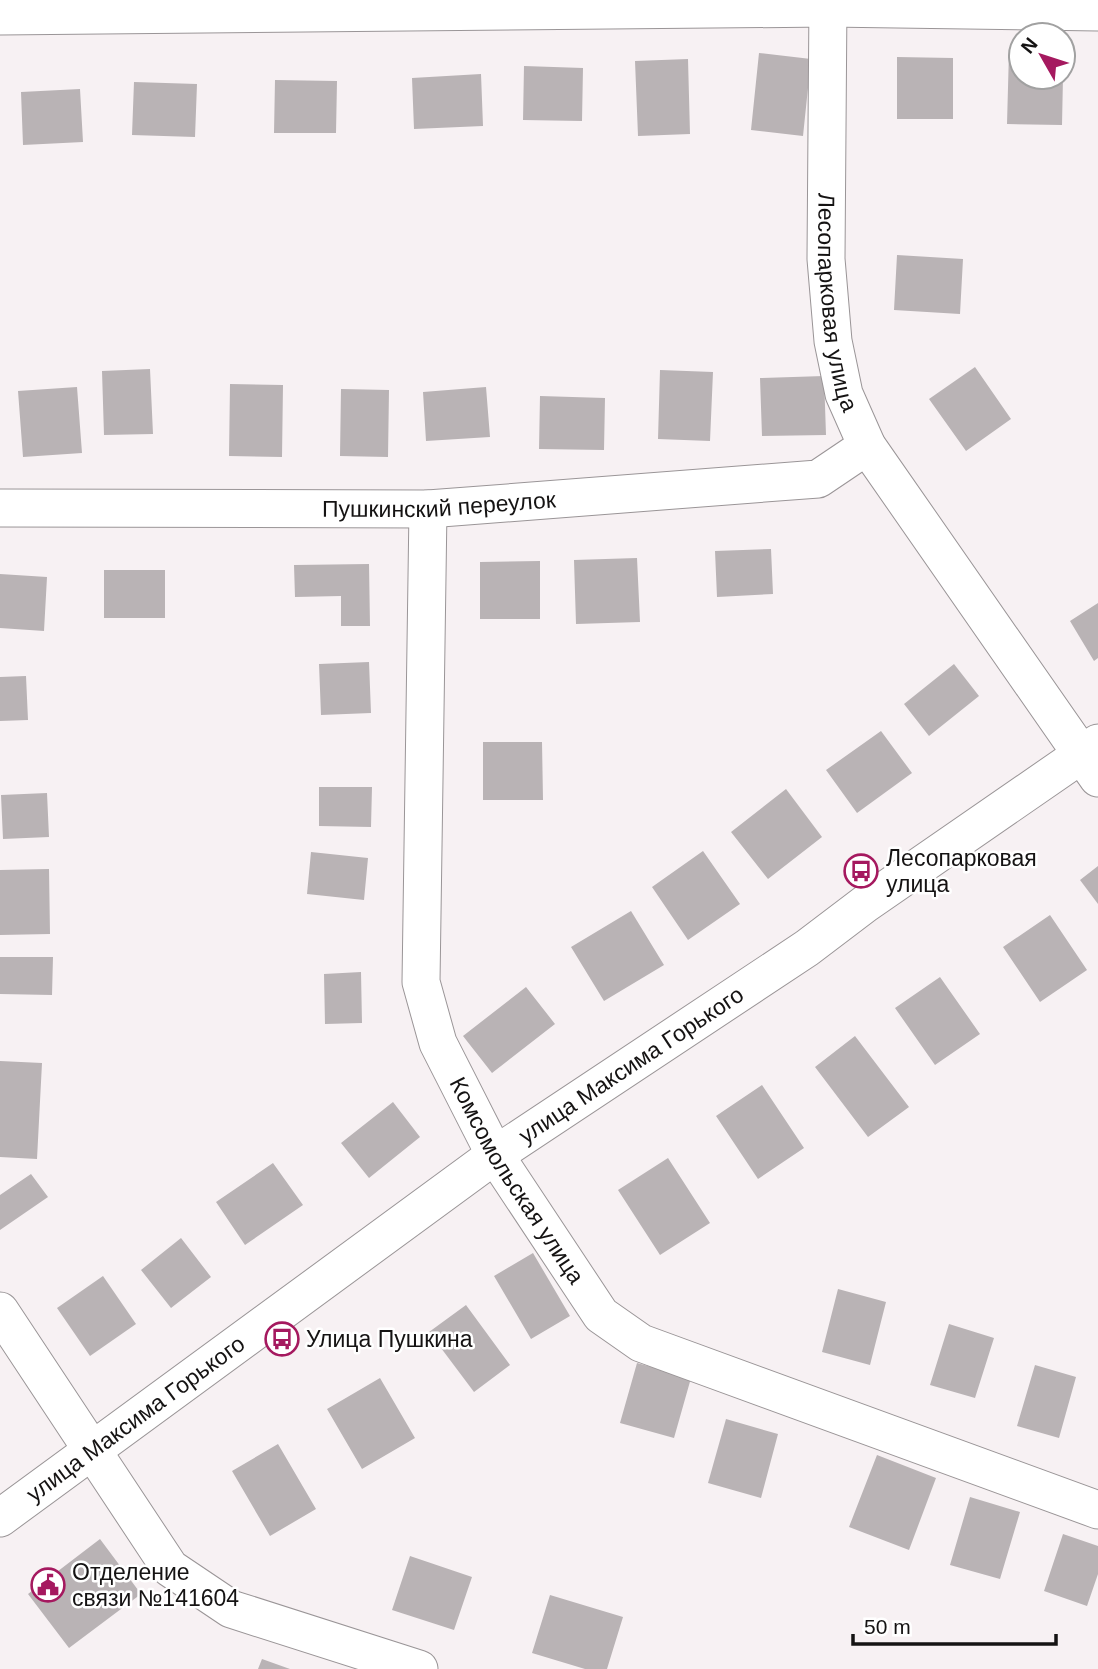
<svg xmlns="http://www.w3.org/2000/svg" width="1098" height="1669" font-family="Helvetica,sans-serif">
	<rect width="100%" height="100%" fill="#f7f1f3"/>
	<path fill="#b9b3b5" d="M 1009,51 L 1021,51 L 1021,77 L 1063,77 L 1062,125 L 1007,124 Z
		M 759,53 L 811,59 L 803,136 L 751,130 Z
		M 897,57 L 953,58 L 953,119 L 897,119 Z
		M 688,59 L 690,134 L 638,136 L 635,61 Z
		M 524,66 L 583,68 L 582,121 L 523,120 Z
		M 481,74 L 483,126 L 414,129 L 412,78 Z
		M 275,80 L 337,81 L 336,133 L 274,133 Z
		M 134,82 L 197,84 L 195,137 L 132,135 Z
		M 80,89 L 83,142 L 23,145 L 21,92 Z
		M 897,255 L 963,259 L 960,314 L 894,310 Z
		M 975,367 L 1011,419 L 966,451 L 929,399 Z
		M 150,369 L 153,434 L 104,435 L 102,371 Z
		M 660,370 L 713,372 L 710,441 L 658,439 Z
		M 824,376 L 826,435 L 762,436 L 760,378 Z
		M 230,384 L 283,385 L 282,457 L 229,456 Z
		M 77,387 L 82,453 L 23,457 L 18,391 Z
		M 486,387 L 490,437 L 426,441 L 423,392 Z
		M 341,389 L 389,390 L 388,457 L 340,456 Z
		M 540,396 L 605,398 L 604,450 L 539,449 Z
		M 771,549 L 773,594 L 717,597 L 715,551 Z
		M 637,558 L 640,622 L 576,624 L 574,560 Z
		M 540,561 L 540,619 L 480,619 L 480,562 Z
		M 369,564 L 370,626 L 341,626 L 341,596 L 295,597 L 294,565 Z
		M 104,570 L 165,570 L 165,618 L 104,618 Z
		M 0,574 L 47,577 L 44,631 L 0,628 Z
		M 1098,603 L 1098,658 L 1094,661 L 1070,621 Z
		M 369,662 L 371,713 L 321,715 L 319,664 Z
		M 954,664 L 979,696 L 929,736 L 904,704 Z
		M 26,676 L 28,720 L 0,721 L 0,677 Z
		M 881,731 L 912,773 L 857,813 L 826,770 Z
		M 483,742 L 542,742 L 543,800 L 483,800 Z
		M 319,787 L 372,787 L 371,827 L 319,826 Z
		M 786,789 L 822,837 L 768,879 L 731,832 Z
		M 47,793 L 49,837 L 3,839 L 1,795 Z
		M 703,851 L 740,904 L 688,940 L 652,887 Z
		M 311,852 L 368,858 L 364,900 L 307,894 Z
		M 1098,866 L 1098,904 L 1080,880 Z
		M 49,869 L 50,934 L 0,935 L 0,870 Z
		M 631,911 L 664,965 L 604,1001 L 571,947 Z
		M 1050,915 L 1087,970 L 1040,1002 L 1003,947 Z
		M 0,957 L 53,957 L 52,995 L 0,994 Z
		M 361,972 L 362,1023 L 325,1024 L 324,974 Z
		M 940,977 L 980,1034 L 935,1065 L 895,1008 Z
		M 526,987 L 555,1024 L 492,1073 L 463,1036 Z
		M 855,1036 L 909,1107 L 868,1137 L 815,1067 Z
		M 0,1061 L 42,1063 L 37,1159 L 0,1157 Z
		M 762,1085 L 804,1148 L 758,1179 L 716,1116 Z
		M 393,1102 L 420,1137 L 369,1178 L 341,1143 Z
		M 668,1158 L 710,1223 L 660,1255 L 618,1190 Z
		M 273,1163 L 303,1205 L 245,1245 L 216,1202 Z
		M 31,1174 L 48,1197 L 0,1230 L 0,1195 Z
		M 181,1238 L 211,1277 L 171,1308 L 141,1270 Z
		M 533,1253 L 570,1316 L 531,1339 L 494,1276 Z
		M 103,1276 L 136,1324 L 90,1356 L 57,1308 Z
		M 838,1289 L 886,1302 L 870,1365 L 822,1352 Z
		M 466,1305 L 510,1365 L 474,1392 L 429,1332 Z
		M 949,1324 L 994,1338 L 975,1398 L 930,1385 Z
		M 637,1363 L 691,1378 L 674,1438 L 620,1423 Z
		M 1035,1365 L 1076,1377 L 1059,1438 L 1017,1426 Z
		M 380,1378 L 415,1438 L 362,1469 L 327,1409 Z
		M 726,1419 L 778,1434 L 761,1498 L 708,1483 Z
		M 278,1444 L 316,1509 L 270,1536 L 232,1471 Z
		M 877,1455 L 936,1478 L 909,1550 L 849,1527 Z
		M 970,1497 L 1020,1512 L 1000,1579 L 950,1565 Z
		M 1063,1534 L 1098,1546 L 1098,1574 L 1087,1606 L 1044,1591 Z
		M 100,1539 L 141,1594 L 69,1648 L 28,1594 Z
		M 410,1556 L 472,1577 L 454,1630 L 392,1610 Z
		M 550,1595 L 623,1617 L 607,1669 L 585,1669 L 532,1653 Z
		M 262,1659 L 290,1669 L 258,1669 Z"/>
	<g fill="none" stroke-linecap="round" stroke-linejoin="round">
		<defs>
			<g id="minor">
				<path id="s1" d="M 828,0 L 826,259 L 833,341 L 844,394 L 867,446 L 1098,778"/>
				<path d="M 0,16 L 828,8 L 1098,12"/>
				<path id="s2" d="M 0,508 L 428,509 L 818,479 L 867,446"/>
				<path id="s3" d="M 428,509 L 421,982 L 438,1043 L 495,1155 L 601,1315 L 641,1343 L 1098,1510"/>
				<path d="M 0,1311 L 170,1568 L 231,1609 L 419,1669"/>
				<path id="s4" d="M 0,1518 L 495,1155 L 807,948 L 865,904 L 1098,743"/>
			</g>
		</defs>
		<use href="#minor" stroke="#9a9597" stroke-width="39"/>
		<use href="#minor" stroke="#fff" stroke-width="37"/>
	</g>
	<defs>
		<symbol id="bus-ring" viewBox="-11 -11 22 22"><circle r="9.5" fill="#fff" stroke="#a5195f" stroke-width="1.5"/><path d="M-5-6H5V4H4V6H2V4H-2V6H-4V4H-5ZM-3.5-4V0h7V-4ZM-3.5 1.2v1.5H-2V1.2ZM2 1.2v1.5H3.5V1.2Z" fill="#a5195f"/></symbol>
		<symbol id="civic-ring" viewBox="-11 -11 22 22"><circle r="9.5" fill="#fff" stroke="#a5195f" stroke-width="1.5"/><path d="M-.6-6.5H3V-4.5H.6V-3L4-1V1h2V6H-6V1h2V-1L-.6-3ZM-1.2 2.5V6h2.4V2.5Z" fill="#a5195f"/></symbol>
	</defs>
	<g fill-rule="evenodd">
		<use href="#bus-ring" x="842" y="852" width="38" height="38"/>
		<use href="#bus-ring" x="263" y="1320" width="38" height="38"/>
		<use href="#civic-ring" x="29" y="1566" width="38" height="38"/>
	</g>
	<g text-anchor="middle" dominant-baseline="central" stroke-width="5" stroke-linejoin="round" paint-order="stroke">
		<g font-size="23" fill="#151313" stroke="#fff">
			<text stroke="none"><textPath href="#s1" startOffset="303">Лесопарковая улица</textPath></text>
			<text stroke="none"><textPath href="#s2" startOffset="439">Пушкинский переулок</textPath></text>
			<text stroke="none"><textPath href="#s4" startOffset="777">улица Максима Горького</textPath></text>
			<text stroke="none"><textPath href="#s3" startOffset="695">Комсомольская улица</textPath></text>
			<text stroke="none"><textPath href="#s4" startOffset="168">улица Максима Горького</textPath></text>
		</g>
		<g font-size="23" fill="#151313" stroke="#fff" text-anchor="start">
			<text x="886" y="858">Лесопарковая<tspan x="886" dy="26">улица</tspan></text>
			<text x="306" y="1339">Улица Пушкина</text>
			<text x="72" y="1572">Отделение<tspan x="72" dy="26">связи №141604</tspan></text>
		</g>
	</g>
	<g transform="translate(1042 56) rotate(309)"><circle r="33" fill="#ffffff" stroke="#a1a1a1" stroke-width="2"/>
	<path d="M0-5L12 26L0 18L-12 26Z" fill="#a5195f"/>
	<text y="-10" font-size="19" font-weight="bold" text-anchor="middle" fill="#151313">N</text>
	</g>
	<path d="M853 1634v10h203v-10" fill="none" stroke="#151313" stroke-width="3.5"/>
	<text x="864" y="1634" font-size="21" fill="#151313" stroke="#ffffff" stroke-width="5" paint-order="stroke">50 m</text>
</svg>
